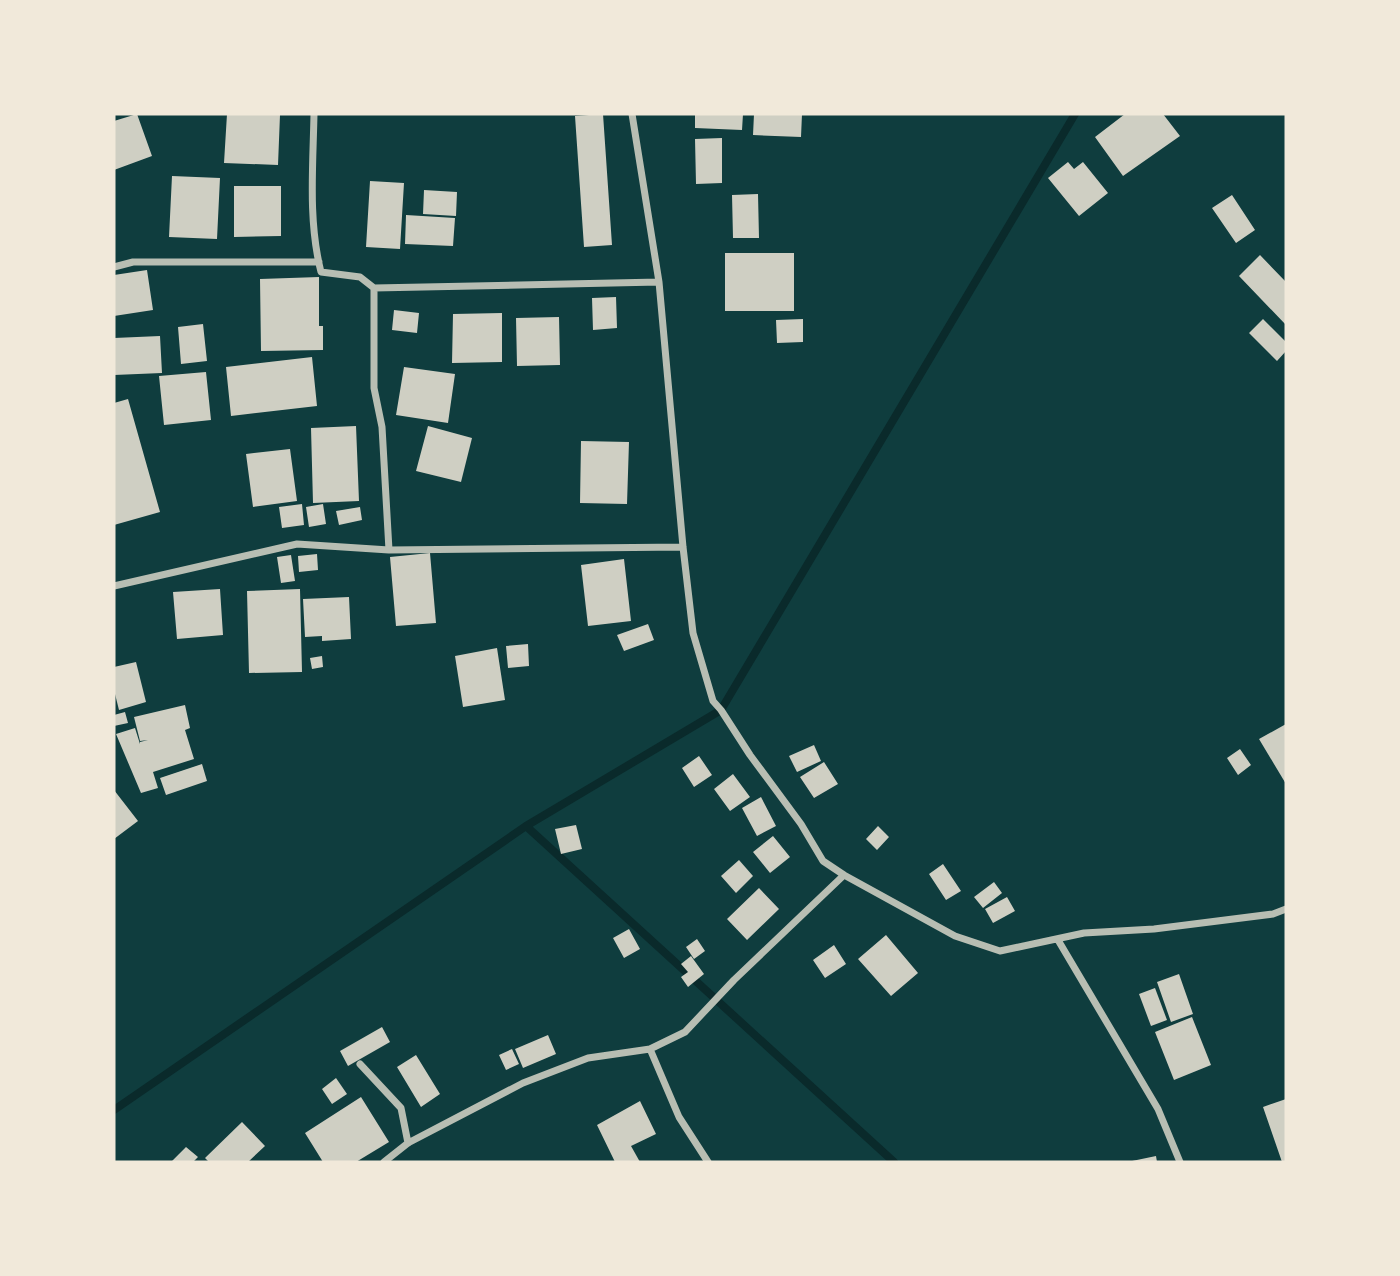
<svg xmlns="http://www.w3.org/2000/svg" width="1400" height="1276" font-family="'Fira Sans',sans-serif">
	<rect width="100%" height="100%" fill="#0f3d3e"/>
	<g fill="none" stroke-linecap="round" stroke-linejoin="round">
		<path stroke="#0a2a2b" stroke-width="8" d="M 526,826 L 894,1162
			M 114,1110 L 526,826 L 721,710 L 1075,114"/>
	</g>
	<path fill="#cfcfc3" d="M 137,114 L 152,156 L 114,170 L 114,121 Z
		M 227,114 L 280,115 L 278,165 L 224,163 Z
		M 603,114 L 612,245 L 584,247 L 575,116 Z
		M 695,114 L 743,114 L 742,130 L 695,128 Z
		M 754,114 L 802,114 L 801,137 L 753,135 Z
		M 1125,114 L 1163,114 L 1180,136 L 1123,176 L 1095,137 Z
		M 722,138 L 722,183 L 696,184 L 695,139 Z
		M 1068,162 L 1074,169 L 1083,162 L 1108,193 L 1079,216 L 1048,178 Z
		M 172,176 L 220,178 L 217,239 L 169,237 Z
		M 370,181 L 404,183 L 400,249 L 366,247 Z
		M 234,186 L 281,186 L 281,236 L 234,237 Z
		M 424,190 L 457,192 L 456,216 L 423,214 Z
		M 758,194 L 759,238 L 733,238 L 732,195 Z
		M 1232,195 L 1255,230 L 1236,243 L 1212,208 Z
		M 406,215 L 455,218 L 453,246 L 405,244 Z
		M 725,253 L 794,253 L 794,311 L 725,311 Z
		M 1260,255 L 1286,282 L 1286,325 L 1239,276 Z
		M 147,270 L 153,310 L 114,316 L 114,275 Z
		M 319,277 L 319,326 L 323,326 L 323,350 L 261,351 L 260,279 Z
		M 616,297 L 617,328 L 593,330 L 592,298 Z
		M 394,310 L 419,313 L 417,333 L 392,330 Z
		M 502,313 L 502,362 L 452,363 L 453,314 Z
		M 559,317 L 560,365 L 517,366 L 516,318 Z
		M 803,319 L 803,342 L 777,343 L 776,320 Z
		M 1263,319 L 1286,342 L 1286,351 L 1277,361 L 1249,333 Z
		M 203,324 L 207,361 L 181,364 L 178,327 Z
		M 160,336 L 162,373 L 114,375 L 114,338 Z
		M 312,357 L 317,406 L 231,416 L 226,367 Z
		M 404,367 L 455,374 L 448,423 L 396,415 Z
		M 206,372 L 211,420 L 164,425 L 159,376 Z
		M 128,399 L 160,512 L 114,525 L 114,403 Z
		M 356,426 L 359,501 L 313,503 L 311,428 Z
		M 428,426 L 472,438 L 461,482 L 416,471 Z
		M 581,441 L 629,442 L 627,504 L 580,503 Z
		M 290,449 L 297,501 L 253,507 L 246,454 Z
		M 302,504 L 304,525 L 282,528 L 279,507 Z
		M 323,504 L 326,524 L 309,527 L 306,507 Z
		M 360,507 L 362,520 L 339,525 L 336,511 Z
		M 430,553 L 436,623 L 396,626 L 390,557 Z
		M 317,554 L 318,570 L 299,572 L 298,556 Z
		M 291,555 L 295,581 L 281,583 L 277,557 Z
		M 624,559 L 631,621 L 588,626 L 581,565 Z
		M 220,589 L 223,635 L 177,639 L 173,592 Z
		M 300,589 L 302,672 L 249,673 L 247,591 Z
		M 349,597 L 351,639 L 322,641 L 322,636 L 305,637 L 303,599 Z
		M 648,624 L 654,640 L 624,651 L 617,635 Z
		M 528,644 L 529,666 L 508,668 L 506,646 Z
		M 497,648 L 505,700 L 463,707 L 455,656 Z
		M 322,656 L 323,667 L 312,669 L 310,658 Z
		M 136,662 L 146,702 L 119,710 L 114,690 L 114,667 Z
		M 185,705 L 190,728 L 185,730 L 194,759 L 153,772 L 158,788 L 141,793 L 116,734 L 135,728 L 140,744 L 140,742 L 148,740 L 140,741 L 134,717 Z
		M 125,712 L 128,723 L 114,726 L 114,715 Z
		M 1286,724 L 1286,784 L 1259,739 Z
		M 814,745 L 821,761 L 797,772 L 789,756 Z
		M 1240,749 L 1251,765 L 1238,775 L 1227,758 Z
		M 699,756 L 712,775 L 694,787 L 682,768 Z
		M 824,762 L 838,784 L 814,798 L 800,777 Z
		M 202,764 L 207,781 L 166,795 L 160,778 Z
		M 733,774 L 750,797 L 730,811 L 714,789 Z
		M 114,790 L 138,821 L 114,839 Z
		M 761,797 L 776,826 L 757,836 L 742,808 Z
		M 576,825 L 582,849 L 561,854 L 555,829 Z
		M 878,826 L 889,837 L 877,850 L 866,839 Z
		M 773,836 L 790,857 L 770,873 L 753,852 Z
		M 739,860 L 753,876 L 736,893 L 721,876 Z
		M 943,864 L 961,891 L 946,900 L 929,874 Z
		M 994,882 L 1002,893 L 983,908 L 974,897 Z
		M 759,888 L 779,909 L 747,940 L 727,919 Z
		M 1007,897 L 1015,911 L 993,923 L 985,909 Z
		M 629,929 L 640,949 L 624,958 L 613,938 Z
		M 886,935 L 918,973 L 891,996 L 858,959 Z
		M 697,939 L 705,951 L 694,959 L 686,947 Z
		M 834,945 L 846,964 L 825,978 L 813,960 Z
		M 691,956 L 704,974 L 688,987 L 681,977 L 688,972 L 681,964 Z
		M 1179,974 L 1193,1014 L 1171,1022 L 1157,982 Z
		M 1155,988 L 1167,1020 L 1151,1026 L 1139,994 Z
		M 1192,1017 L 1211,1065 L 1174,1080 L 1155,1032 Z
		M 382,1027 L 390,1042 L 348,1066 L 340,1051 Z
		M 548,1035 L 556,1054 L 523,1068 L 515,1049 Z
		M 512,1049 L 519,1064 L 506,1070 L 499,1055 Z
		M 416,1055 L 440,1094 L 421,1107 L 397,1067 Z
		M 336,1078 L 347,1094 L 332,1104 L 322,1089 Z
		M 361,1097 L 389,1142 L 356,1162 L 323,1162 L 305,1133 Z
		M 1286,1099 L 1286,1162 L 1282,1162 L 1263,1107 Z
		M 640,1101 L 656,1134 L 631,1146 L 640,1162 L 615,1162 L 597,1125 Z
		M 242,1122 L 265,1146 L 248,1162 L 209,1162 L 205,1158 Z
		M 186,1147 L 198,1157 L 193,1162 L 171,1162 Z
		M 1156,1156 L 1157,1162 L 1132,1162 L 1132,1161 Z"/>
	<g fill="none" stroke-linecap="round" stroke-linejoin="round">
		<path stroke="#b8beb3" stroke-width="7" d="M 314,114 C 313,167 308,221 321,272 L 360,277 L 374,288 L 374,388 L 382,427 L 389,550
			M 632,114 L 659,282 L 683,547 L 693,633 L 713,701 L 721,710 L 750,755 L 801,824 L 823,861 L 844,875
			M 114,267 L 133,262 L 319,262
			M 374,288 L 659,282
			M 114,586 L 297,544 L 389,550 L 683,547
			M 1058,940 L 1158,1109 L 1180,1162
			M 650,1049 L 679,1117 L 708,1162
			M 360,1064 L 401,1108 L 408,1143
			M 384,1162 L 408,1143 L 523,1083 L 588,1058 L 650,1049 L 685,1032 L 734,980 L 844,875 L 955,936 L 1000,951 L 1084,933 L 1154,929 L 1273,914 L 1286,909"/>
	</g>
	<rect width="1400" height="1276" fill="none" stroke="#f1e9da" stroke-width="231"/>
</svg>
